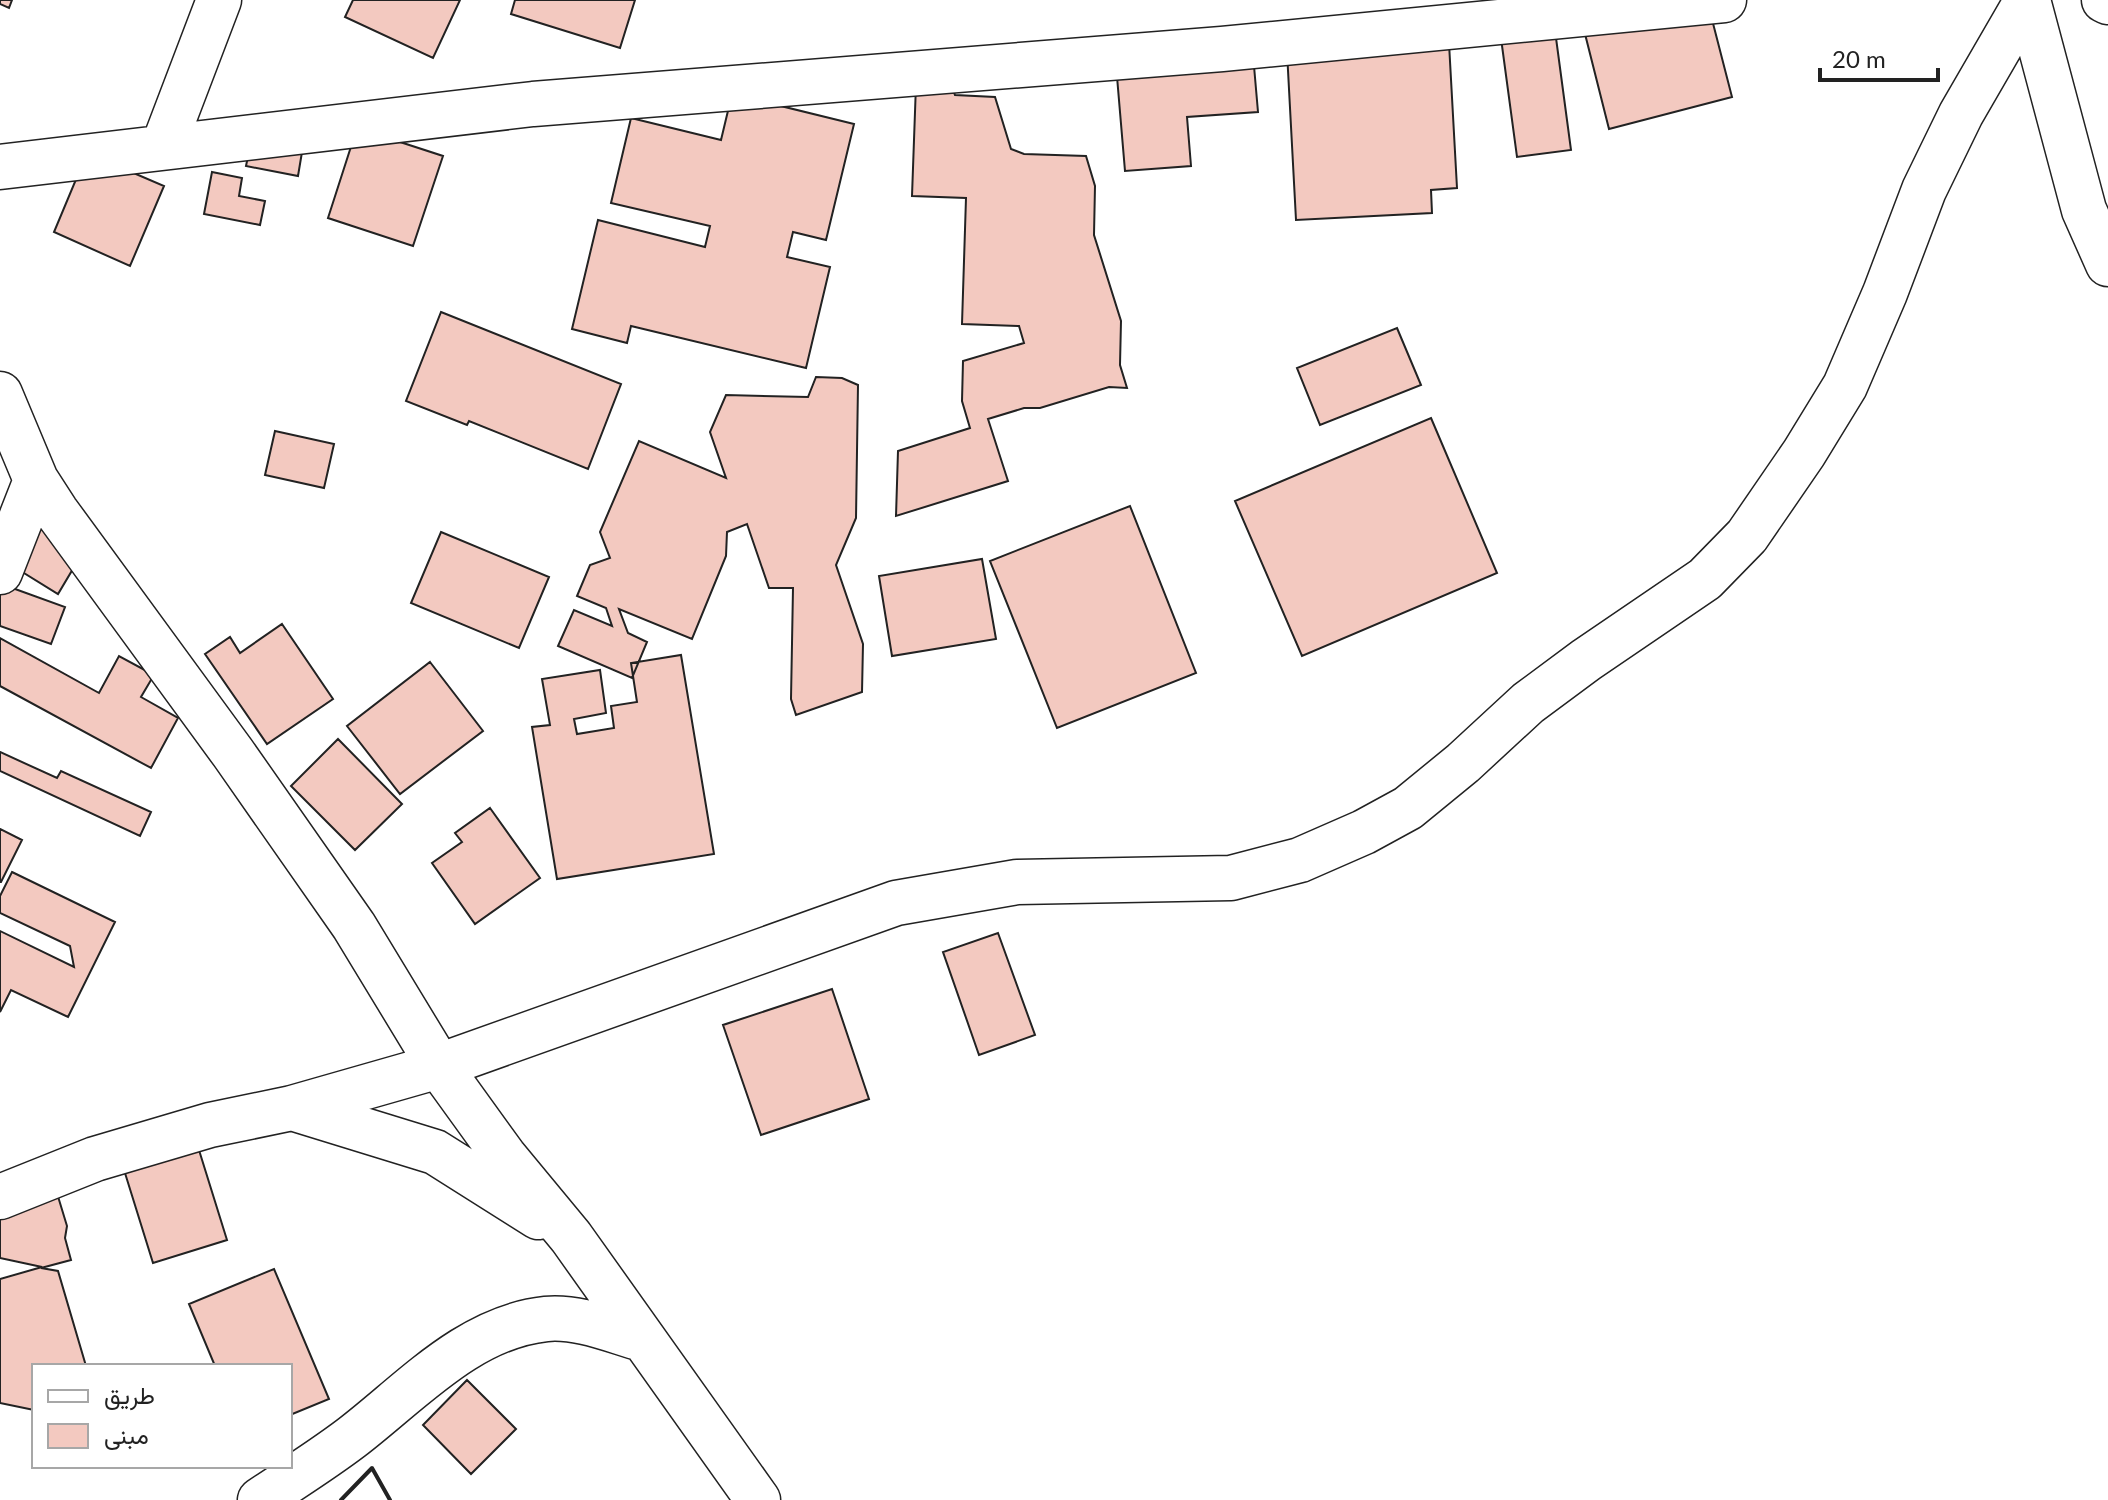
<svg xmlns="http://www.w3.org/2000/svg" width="2108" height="1500" font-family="Lato,Vazirmatn,sans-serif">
	<rect width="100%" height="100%" fill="#fff"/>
	<path fill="#f3c9c0" stroke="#222" stroke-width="2" d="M 0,0 L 12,0 L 9,8 L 0,4 Z
		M 353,0 L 460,0 L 433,58 L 345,17 Z
		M 515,0 L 635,0 L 620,48 L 511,14 Z
		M 1707,0 L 1732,97 L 1609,129 L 1581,18 Z
		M 1552,8 L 1571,150 L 1517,157 L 1498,16 Z
		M 1448,25 L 1457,188 L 1431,190 L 1432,213 L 1296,220 L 1286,33 Z
		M 1252,43 L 1258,112 L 1187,117 L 1191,166 L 1125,171 L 1115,53 Z
		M 916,84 L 951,85 L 955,95 L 995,97 L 1011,149 L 1024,154 L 1086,156 L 1095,186 L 1094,235 L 1121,321 L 1120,365 L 1127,388 L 1109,387 L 1040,408 L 1024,408 L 988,419 L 1008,481 L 896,516 L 898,451 L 970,428 L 962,401 L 963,361 L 1024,343 L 1019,326 L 962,324 L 966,198 L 912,196 Z
		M 732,94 L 854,124 L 826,240 L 793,232 L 787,257 L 830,267 L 806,368 L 631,326 L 627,343 L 572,329 L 598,220 L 705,247 L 710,226 L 611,203 L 631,118 L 721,140 Z
		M 357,128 L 443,156 L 413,246 L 328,218 Z
		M 252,137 L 303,146 L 298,176 L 246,166 Z
		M 87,153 L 164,186 L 130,266 L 54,232 Z
		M 212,172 L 242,178 L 239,196 L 265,201 L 260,225 L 204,214 Z
		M 441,312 L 621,384 L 588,469 L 469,421 L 467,425 L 406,401 Z
		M 1397,328 L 1421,385 L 1320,425 L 1297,368 Z
		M 816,377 L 842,378 L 858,385 L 856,518 L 836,565 L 863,644 L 862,692 L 796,715 L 791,699 L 793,588 L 769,588 L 747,524 L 727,532 L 726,556 L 692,639 L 619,609 L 628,633 L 647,642 L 632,678 L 558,646 L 574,610 L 612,626 L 606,608 L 577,596 L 590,565 L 610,558 L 600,532 L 639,441 L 726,478 L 710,432 L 726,395 L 808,397 Z
		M 1431,418 L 1497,573 L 1302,656 L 1235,501 Z
		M 275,431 L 334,444 L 324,488 L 265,475 Z
		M 1130,506 L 1196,673 L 1057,728 L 990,561 Z
		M 36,523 L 83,552 L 58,594 L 11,565 Z
		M 441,532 L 549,577 L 519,648 L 411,603 Z
		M 982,559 L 996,639 L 892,656 L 879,576 Z
		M 4,585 L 65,607 L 51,644 L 0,626 L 0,595 Z
		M 282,624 L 333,699 L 267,744 L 205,654 L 230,637 L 240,653 Z
		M 0,638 L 99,693 L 119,656 L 154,675 L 141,697 L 178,718 L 151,768 L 0,686 Z
		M 681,655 L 714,854 L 557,879 L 532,727 L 550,725 L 542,679 L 600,670 L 606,713 L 574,719 L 577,734 L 614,728 L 611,706 L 637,702 L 631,663 Z
		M 430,662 L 483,731 L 400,794 L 347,726 Z
		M 338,739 L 402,804 L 355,850 L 291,786 Z
		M 0,752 L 57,778 L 61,771 L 151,812 L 140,836 L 0,771 Z
		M 490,808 L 540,878 L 475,924 L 432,863 L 462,842 L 455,833 Z
		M 0,829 L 22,840 L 1,882 L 0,882 Z
		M 12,872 L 115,922 L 68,1017 L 11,990 L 0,1012 L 0,931 L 74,967 L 70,946 L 0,913 L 0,896 Z
		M 998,933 L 1035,1035 L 979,1055 L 943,952 Z
		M 832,989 L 869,1099 L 761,1135 L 723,1025 Z
		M 194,1134 L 227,1240 L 153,1263 L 120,1157 Z
		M 53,1180 L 67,1226 L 65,1238 L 71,1260 L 41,1268 L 58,1271 L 86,1366 L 34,1366 L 34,1410 L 0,1403 L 0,1279 L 42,1267 L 0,1258 L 0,1195 Z
		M 274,1269 L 329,1399 L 290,1415 L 290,1366 L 215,1366 L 189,1304 Z
		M 467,1380 L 516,1429 L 471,1474 L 423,1425 Z"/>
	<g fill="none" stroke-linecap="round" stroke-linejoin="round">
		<defs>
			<path id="minor" d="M 2028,0 L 2084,210 L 2108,264
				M 2104,0 L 2108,2
				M 163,147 L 219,0
				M 0,167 L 533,104 L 1222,49 L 1724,0
				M 0,394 L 36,480 L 56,511 L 233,753 L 354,926 L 439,1066 L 504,1156 L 571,1237 L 758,1500
				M 0,572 L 36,480
				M 292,1108 L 439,1066 L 896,903 L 1017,882 L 1231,878 L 1300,860 L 1364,832 L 1408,808 L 1463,763 L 1528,703 L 1586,660 L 1705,579 L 1747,536 L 1804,453 L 1845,386 L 1885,293 L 1924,190 L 1961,114 L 2027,0
				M 0,1197 L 95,1159 L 210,1125 L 292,1108 L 435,1152 L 538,1217
				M 260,1500 C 290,1480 322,1460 351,1438 C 410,1393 468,1327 546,1319 C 578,1316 611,1330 642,1339"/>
		</defs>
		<use href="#minor" stroke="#222" stroke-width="47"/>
		<use href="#minor" stroke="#fff" stroke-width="44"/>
		<path stroke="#222" stroke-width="4" d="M 341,1500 L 372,1468 L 390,1500"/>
	</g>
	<rect x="32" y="1364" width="260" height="104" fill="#ffffff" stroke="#a7a7a7" stroke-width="2"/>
	<rect x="48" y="1390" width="40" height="12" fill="#ffffff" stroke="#a7a7a7" stroke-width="2"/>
	<text x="104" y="1404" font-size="24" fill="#222222">طريق</text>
	<rect x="48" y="1424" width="40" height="24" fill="#f3c9c0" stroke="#a7a7a7" stroke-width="2"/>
	<text x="104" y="1444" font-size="24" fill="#222222">مبنى</text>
	<path d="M1820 68v12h118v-12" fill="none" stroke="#222222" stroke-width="4"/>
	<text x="1832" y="68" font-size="24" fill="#222222" stroke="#ffffff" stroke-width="6" paint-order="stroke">20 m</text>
</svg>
